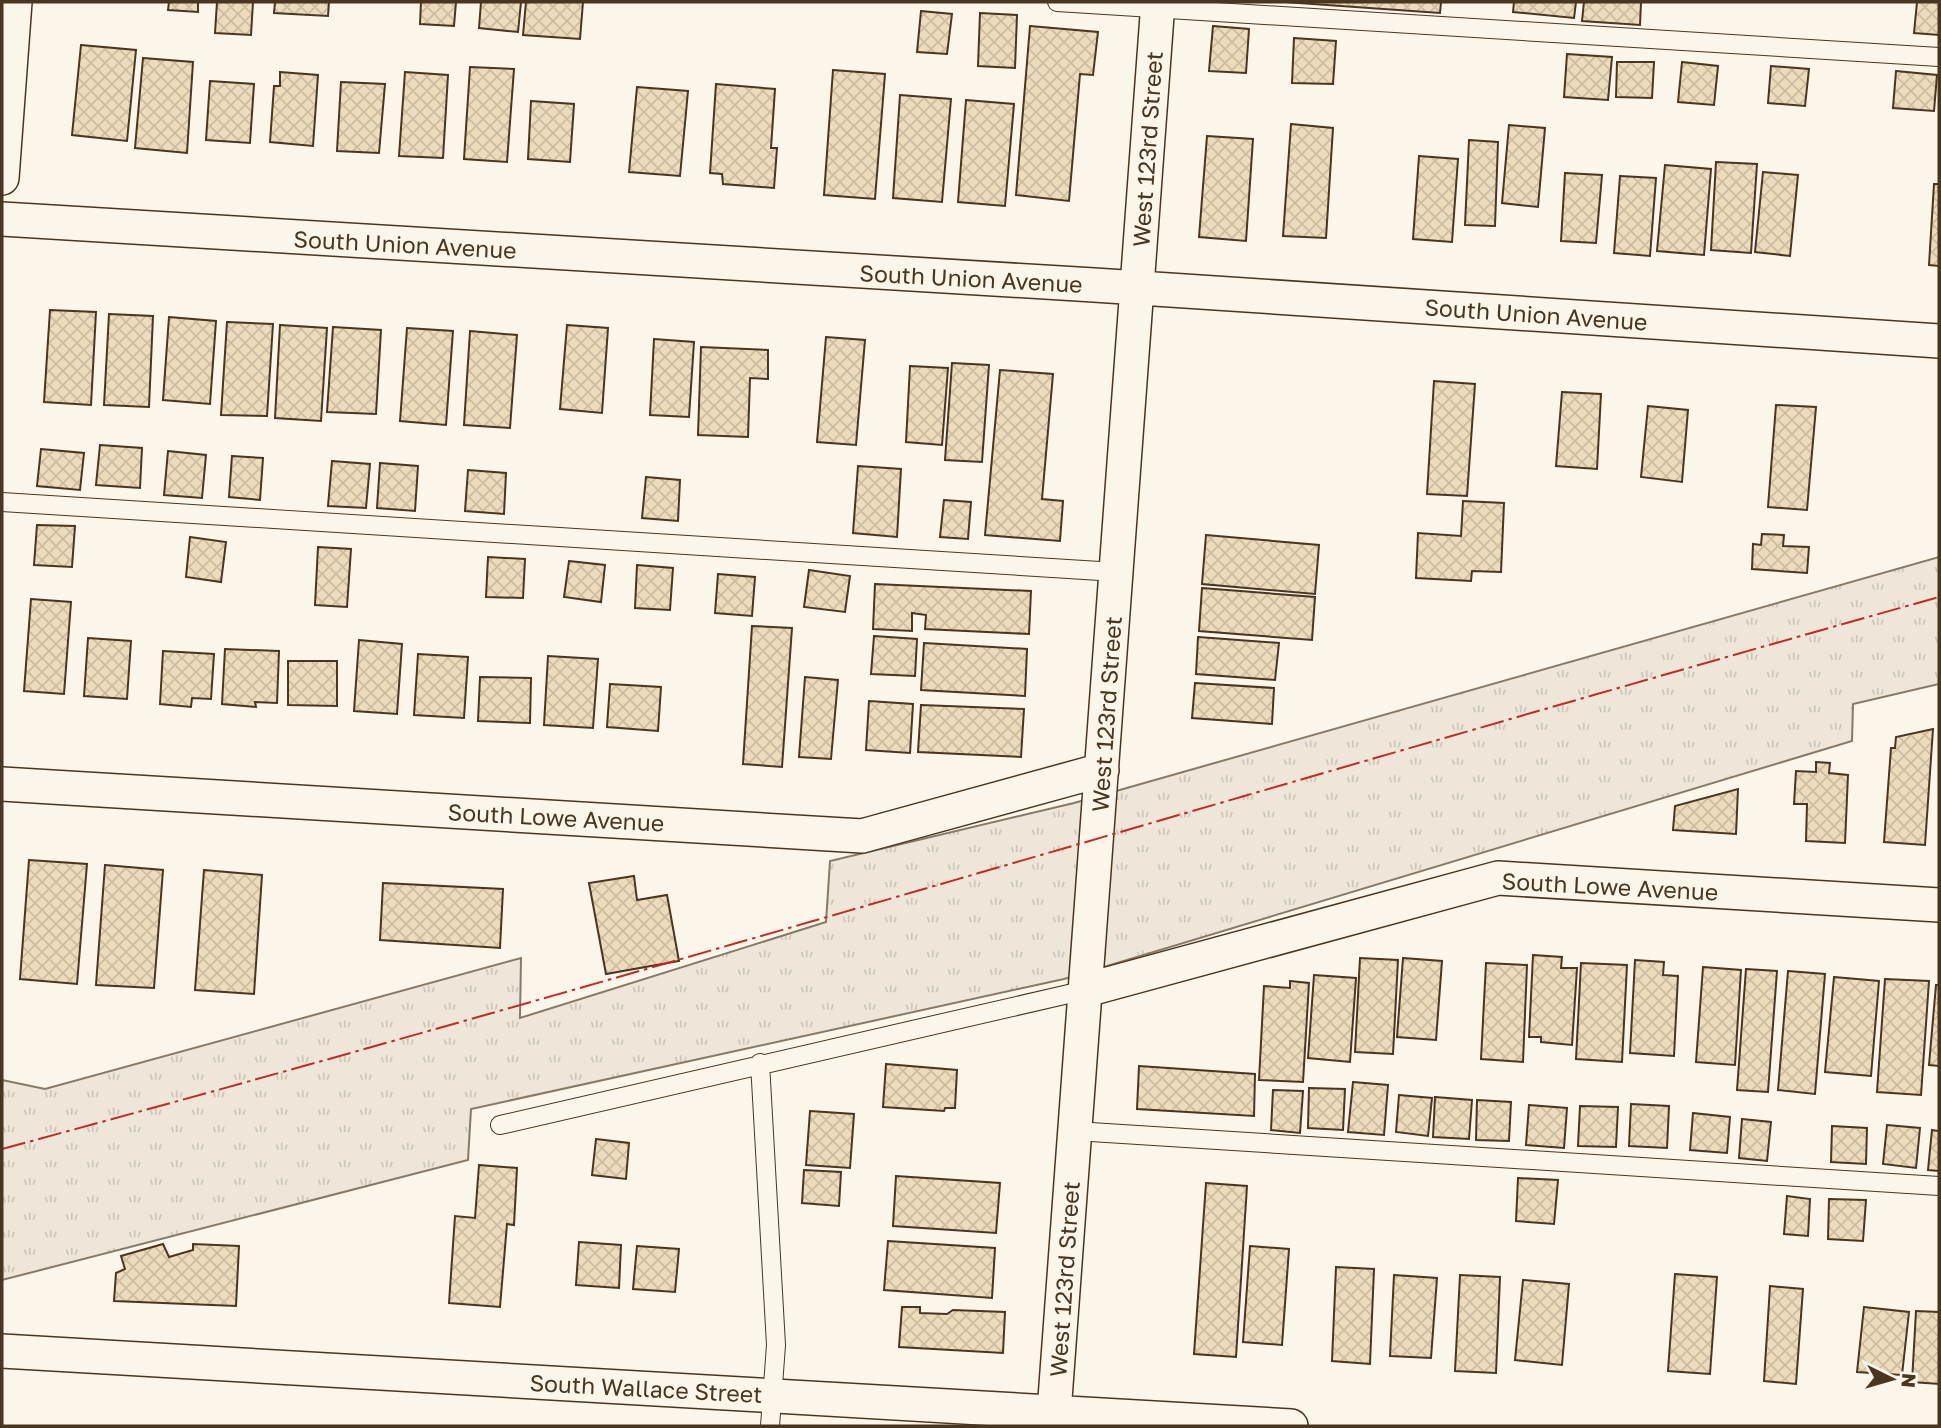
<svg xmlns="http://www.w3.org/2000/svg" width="1941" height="1428" font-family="'Golos Text',sans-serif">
	<defs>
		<pattern id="grass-tufts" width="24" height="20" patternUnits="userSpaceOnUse" patternTransform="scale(1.75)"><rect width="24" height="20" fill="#ede6d9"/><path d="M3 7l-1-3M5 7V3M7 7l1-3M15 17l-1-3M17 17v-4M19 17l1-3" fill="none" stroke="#cdc6ba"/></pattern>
		<pattern id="building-cross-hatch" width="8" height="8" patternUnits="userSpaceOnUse" patternTransform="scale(1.75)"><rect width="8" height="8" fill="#ecdcbc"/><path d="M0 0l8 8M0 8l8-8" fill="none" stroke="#ccbda1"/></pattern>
	</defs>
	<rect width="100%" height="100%" fill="#fbf6e9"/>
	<path fill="url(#grass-tufts)" stroke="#887966" stroke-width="2" d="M 1939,557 L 1939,684 L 1853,704 L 1852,741 L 1064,979 L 471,1109 L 468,1160 L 2,1280 L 2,1080 L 45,1089 L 521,958 L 520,1018 L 826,922 L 830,861 L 1074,803 Z"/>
	<path fill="url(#building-cross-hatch)" stroke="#4a3520" stroke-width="2" d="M 169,2 L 198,2 L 198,12 L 168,10 Z
		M 217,2 L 253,2 L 251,35 L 215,33 Z
		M 275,2 L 329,2 L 328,16 L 274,13 Z
		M 421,2 L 456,2 L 454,26 L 420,24 Z
		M 481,2 L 521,2 L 518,32 L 479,28 Z
		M 526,2 L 583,2 L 580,39 L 523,35 Z
		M 1284,2 L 1441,2 L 1440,13 Z
		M 1514,2 L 1576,2 L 1574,18 L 1513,12 Z
		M 1584,2 L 1641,2 L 1640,25 L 1582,21 Z
		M 1917,2 L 1939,2 L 1939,35 L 1914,33 Z
		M 921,11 L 952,14 L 947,54 L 917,52 Z
		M 980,13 L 1017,15 L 1015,68 L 978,66 Z
		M 1030,26 L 1098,32 L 1093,75 L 1080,74 L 1069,201 L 1016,195 Z
		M 1213,26 L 1249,29 L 1246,73 L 1209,71 Z
		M 1294,38 L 1336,41 L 1333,84 L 1292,83 Z
		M 81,45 L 136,50 L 127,141 L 72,135 Z
		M 1567,54 L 1612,57 L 1608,100 L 1564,97 Z
		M 143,58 L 193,62 L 187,153 L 135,148 Z
		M 1617,62 L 1654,62 L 1652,98 L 1616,97 Z
		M 1682,62 L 1718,66 L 1714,105 L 1678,102 Z
		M 1771,66 L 1809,69 L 1805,106 L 1768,103 Z
		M 470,67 L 514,69 L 507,162 L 464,159 Z
		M 833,70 L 885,74 L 875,199 L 824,195 Z
		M 1896,71 L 1937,75 L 1934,111 L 1893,108 Z
		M 280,72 L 318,75 L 313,146 L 270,142 L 274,86 L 280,86 Z
		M 405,72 L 448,75 L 443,158 L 399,156 Z
		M 210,81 L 254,84 L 250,143 L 206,140 Z
		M 341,82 L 385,84 L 379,153 L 337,151 Z
		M 716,84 L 775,89 L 771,148 L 777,148 L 774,188 L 723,184 L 722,174 L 710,173 Z
		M 637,87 L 688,91 L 680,176 L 629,172 Z
		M 900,95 L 951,99 L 942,202 L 893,198 Z
		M 966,100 L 1014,104 L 1005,206 L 958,202 Z
		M 531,101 L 574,104 L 570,162 L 528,159 Z
		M 1291,124 L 1333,128 L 1326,238 L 1283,236 Z
		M 1509,125 L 1545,128 L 1538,207 L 1502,203 Z
		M 1207,136 L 1253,139 L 1246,241 L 1199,237 Z
		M 1469,140 L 1498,142 L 1495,226 L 1465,225 Z
		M 1419,156 L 1458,159 L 1452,242 L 1413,239 Z
		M 1716,162 L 1757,164 L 1751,253 L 1711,250 Z
		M 1665,165 L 1711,169 L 1704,255 L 1657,251 Z
		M 1763,172 L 1798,175 L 1790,256 L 1755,252 Z
		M 1565,173 L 1602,175 L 1596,243 L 1561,241 Z
		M 1620,176 L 1656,178 L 1650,256 L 1614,253 Z
		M 1934,184 L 1939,184 L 1939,266 L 1929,265 Z
		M 50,310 L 96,312 L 91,405 L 44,402 Z
		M 109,314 L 153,316 L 149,407 L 104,405 Z
		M 169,317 L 216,321 L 210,404 L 163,400 Z
		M 227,322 L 273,324 L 267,416 L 221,415 Z
		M 280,325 L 327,328 L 321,421 L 275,418 Z
		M 567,325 L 608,328 L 602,413 L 560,409 Z
		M 333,327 L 381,330 L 376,414 L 327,412 Z
		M 407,328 L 453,331 L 446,425 L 400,421 Z
		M 470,331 L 517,335 L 510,428 L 464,425 Z
		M 826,337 L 865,340 L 856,445 L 817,442 Z
		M 654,339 L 694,342 L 689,417 L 650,415 Z
		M 701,347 L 768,350 L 768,379 L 750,378 L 748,437 L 698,435 Z
		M 952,363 L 989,365 L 982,462 L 945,460 Z
		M 910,366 L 948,368 L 942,445 L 906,442 Z
		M 1000,370 L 1053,374 L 1042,499 L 1063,501 L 1060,541 L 985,535 Z
		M 1434,381 L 1475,384 L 1467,496 L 1427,494 Z
		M 1562,392 L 1601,394 L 1597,469 L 1556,466 Z
		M 1776,405 L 1816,407 L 1807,510 L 1768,507 Z
		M 1648,406 L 1688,410 L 1682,482 L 1641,477 Z
		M 100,445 L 142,448 L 140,488 L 96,485 Z
		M 41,449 L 84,453 L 80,490 L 37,486 Z
		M 168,451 L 206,455 L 202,498 L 164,495 Z
		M 232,456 L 263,458 L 260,500 L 229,497 Z
		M 332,461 L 370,464 L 366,508 L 328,506 Z
		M 380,463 L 418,466 L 415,511 L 377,508 Z
		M 858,466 L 901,469 L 897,537 L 853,533 Z
		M 468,470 L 506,473 L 504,514 L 465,511 Z
		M 646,477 L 680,480 L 678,521 L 642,518 Z
		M 944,500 L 971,502 L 968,539 L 940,537 Z
		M 1463,501 L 1504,503 L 1501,572 L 1472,571 L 1471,581 L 1416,578 L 1418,533 L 1461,536 Z
		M 37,525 L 75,526 L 72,567 L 34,565 Z
		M 1762,534 L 1784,535 L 1783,546 L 1809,547 L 1807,573 L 1752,569 L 1753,544 L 1761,545 Z
		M 1206,535 L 1319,545 L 1315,594 L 1202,584 Z
		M 190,537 L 226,542 L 221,582 L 186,577 Z
		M 318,547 L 351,549 L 347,607 L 315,605 Z
		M 488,557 L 525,559 L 523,598 L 486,597 Z
		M 569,561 L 605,565 L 601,602 L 564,597 Z
		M 637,565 L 673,568 L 670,610 L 635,608 Z
		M 809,570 L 850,576 L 845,612 L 804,607 Z
		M 718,574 L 755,577 L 752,616 L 715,613 Z
		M 875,584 L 1031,591 L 1029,634 L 925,629 L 926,615 L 912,613 L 912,631 L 873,629 Z
		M 1202,588 L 1315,597 L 1312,640 L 1199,631 Z
		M 31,599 L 71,602 L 64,694 L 24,691 Z
		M 752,626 L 792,628 L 782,767 L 743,764 Z
		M 874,636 L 917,639 L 915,676 L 871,674 Z
		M 1198,637 L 1279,643 L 1275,680 L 1196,674 Z
		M 88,638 L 131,641 L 127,699 L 84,696 Z
		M 359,640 L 402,644 L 397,714 L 354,711 Z
		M 924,643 L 1027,649 L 1025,696 L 921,690 Z
		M 225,649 L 279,651 L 277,703 L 255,702 L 256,707 L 222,704 Z
		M 163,651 L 214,654 L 211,699 L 192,698 L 191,707 L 160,704 Z
		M 418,654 L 468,657 L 464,718 L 414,715 Z
		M 548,656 L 598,659 L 593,728 L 544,725 Z
		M 288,661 L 337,661 L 337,706 L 288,705 Z
		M 480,677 L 531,678 L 530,723 L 478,721 Z
		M 805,677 L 838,680 L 831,759 L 799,757 Z
		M 1195,683 L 1274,688 L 1272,724 L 1192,718 Z
		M 610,684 L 661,687 L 658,731 L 607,727 Z
		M 869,701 L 913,704 L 910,753 L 866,750 Z
		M 921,705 L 1024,709 L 1021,757 L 918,752 Z
		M 1933,729 L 1925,845 L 1884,842 L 1891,748 L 1895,748 L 1896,737 Z
		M 1816,762 L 1830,763 L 1829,773 L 1848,775 L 1845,843 L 1806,841 L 1807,804 L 1794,804 L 1796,771 L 1816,772 Z
		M 1738,789 L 1736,834 L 1673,830 L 1675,806 Z
		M 29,860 L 87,864 L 77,984 L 20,979 Z
		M 105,865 L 163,870 L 154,988 L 96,985 Z
		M 204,870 L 262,875 L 254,994 L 195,990 Z
		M 634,876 L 637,900 L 667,895 L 679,961 L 606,974 L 589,883 Z
		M 383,883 L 503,889 L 500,948 L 380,940 Z
		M 1533,955 L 1562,957 L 1561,968 L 1577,968 L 1572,1045 L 1541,1042 L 1541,1037 L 1529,1037 Z
		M 1360,958 L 1398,960 L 1393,1054 L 1355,1052 Z
		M 1403,958 L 1442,961 L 1436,1040 L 1397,1037 Z
		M 1635,960 L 1664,962 L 1663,975 L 1678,976 L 1674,1056 L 1630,1053 Z
		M 1486,963 L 1527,965 L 1523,1062 L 1481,1059 Z
		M 1581,963 L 1627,965 L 1622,1062 L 1576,1059 Z
		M 1703,967 L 1741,970 L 1735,1065 L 1696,1062 Z
		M 1746,969 L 1777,971 L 1768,1092 L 1737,1090 Z
		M 1788,971 L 1825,974 L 1815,1094 L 1778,1090 Z
		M 1314,975 L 1356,978 L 1350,1062 L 1308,1058 Z
		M 1834,977 L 1879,981 L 1871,1076 L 1825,1072 Z
		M 1885,979 L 1929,981 L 1921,1095 L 1877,1092 Z
		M 1290,981 L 1309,983 L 1303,1082 L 1259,1080 L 1264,986 L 1290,988 Z
		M 1936,985 L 1939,985 L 1939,1066 L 1929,1065 Z
		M 886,1064 L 957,1070 L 955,1108 L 945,1108 L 944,1111 L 883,1107 Z
		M 1139,1066 L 1255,1074 L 1254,1116 L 1137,1109 Z
		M 1353,1082 L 1388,1085 L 1384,1135 L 1348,1132 Z
		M 1309,1088 L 1345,1089 L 1343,1130 L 1308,1128 Z
		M 1273,1090 L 1303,1091 L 1300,1133 L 1271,1130 Z
		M 1399,1095 L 1432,1098 L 1428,1136 L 1396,1132 Z
		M 1435,1097 L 1472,1100 L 1469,1139 L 1433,1137 Z
		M 1477,1100 L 1511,1102 L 1509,1141 L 1476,1140 Z
		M 1631,1104 L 1669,1106 L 1667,1148 L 1629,1146 Z
		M 1529,1105 L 1567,1108 L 1564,1148 L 1526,1145 Z
		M 1580,1106 L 1618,1107 L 1616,1147 L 1578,1146 Z
		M 810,1111 L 854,1114 L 850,1168 L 806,1165 Z
		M 1693,1113 L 1730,1117 L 1727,1153 L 1690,1150 Z
		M 1742,1119 L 1771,1122 L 1767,1161 L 1739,1158 Z
		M 1887,1125 L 1920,1128 L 1916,1168 L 1883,1164 Z
		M 1832,1126 L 1867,1128 L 1866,1164 L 1831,1162 Z
		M 1932,1130 L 1939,1131 L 1939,1171 L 1928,1170 Z
		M 596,1139 L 629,1143 L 626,1179 L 592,1175 Z
		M 479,1165 L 517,1168 L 514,1225 L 507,1224 L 500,1307 L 449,1303 L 455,1216 L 475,1218 Z
		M 804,1170 L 841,1172 L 839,1206 L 802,1203 Z
		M 896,1176 L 1000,1183 L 996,1233 L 893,1226 Z
		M 1518,1178 L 1558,1180 L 1554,1224 L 1516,1221 Z
		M 1206,1183 L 1247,1186 L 1236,1357 L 1194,1354 Z
		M 1787,1196 L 1810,1199 L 1808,1236 L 1784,1234 Z
		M 1829,1199 L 1866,1200 L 1863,1241 L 1828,1239 Z
		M 888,1241 L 995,1248 L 992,1298 L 884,1290 Z
		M 579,1242 L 621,1245 L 619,1288 L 576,1285 Z
		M 163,1244 L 169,1257 L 193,1250 L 193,1244 L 239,1246 L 236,1306 L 114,1301 L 116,1273 L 125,1269 L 121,1256 Z
		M 637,1246 L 679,1249 L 675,1292 L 633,1289 Z
		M 1250,1246 L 1289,1249 L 1282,1345 L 1243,1342 Z
		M 1336,1267 L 1374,1269 L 1370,1364 L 1332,1361 Z
		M 1675,1274 L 1717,1277 L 1710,1374 L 1668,1371 Z
		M 1394,1275 L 1437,1278 L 1431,1358 L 1390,1356 Z
		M 1460,1275 L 1500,1277 L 1496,1373 L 1455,1371 Z
		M 1523,1280 L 1569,1284 L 1562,1365 L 1515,1360 Z
		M 1770,1286 L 1803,1289 L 1796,1384 L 1764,1381 Z
		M 902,1307 L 920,1307 L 920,1313 L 947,1314 L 953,1310 L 1005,1312 L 1003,1353 L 899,1347 Z
		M 1864,1307 L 1909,1312 L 1902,1375 L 1857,1372 Z
		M 1916,1311 L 1939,1312 L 1939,1384 L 1912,1382 Z"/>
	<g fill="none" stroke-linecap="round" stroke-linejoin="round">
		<defs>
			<path id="service" d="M 1057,2 L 1939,57
				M 2,502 L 1116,572
				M 760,1063 L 776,1345 L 770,1426
				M 500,1125 L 1086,990
				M 1075,1131 L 1939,1186"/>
			<path id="minor" d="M 2,178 L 15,2
				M 2,219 L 1094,285 L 1939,341
				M 2,784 L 862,836 L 1102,770
				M 1086,990 L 1498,878 L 1939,905
				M 2,1351 L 1291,1426
				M 1053,1426 L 1158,2"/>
		</defs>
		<use href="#service" stroke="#4a3520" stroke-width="20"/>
		<use href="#minor" stroke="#4a3520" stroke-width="36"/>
		<use href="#service" stroke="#fbf6e9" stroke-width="18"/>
		<use href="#minor" stroke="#fbf6e9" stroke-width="33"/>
		<path stroke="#c62828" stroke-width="2" stroke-dasharray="24 5 3.5 5" stroke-linecap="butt" d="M 2,1149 C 650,974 1293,778 1939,597"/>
	</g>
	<g text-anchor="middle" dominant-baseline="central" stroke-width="5" stroke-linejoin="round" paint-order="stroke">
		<g font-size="23" fill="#4a3520" stroke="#fbf6e9">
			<text transform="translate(1147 149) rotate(-86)">West 123rd Street</text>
			<text transform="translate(405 244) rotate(3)">South Union Avenue</text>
			<text transform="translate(971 278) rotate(3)">South Union Avenue</text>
			<text transform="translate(1536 314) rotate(4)">South Union Avenue</text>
			<text transform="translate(1106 714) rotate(-86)">West 123rd Street</text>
			<text transform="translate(556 817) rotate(3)">South Lowe Avenue</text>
			<text transform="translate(1610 886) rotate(3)">South Lowe Avenue</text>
			<text transform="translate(1064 1279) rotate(-86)">West 123rd Street</text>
			<text transform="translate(646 1388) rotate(3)">South Wallace Street</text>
		</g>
	</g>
	<rect width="1941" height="1428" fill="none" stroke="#4a3520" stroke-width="7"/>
	<g transform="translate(1892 1379) rotate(95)" stroke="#fbf6e9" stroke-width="5" paint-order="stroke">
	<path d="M0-5L12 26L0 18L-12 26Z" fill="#4a3520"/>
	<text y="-10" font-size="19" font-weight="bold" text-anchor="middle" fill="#4a3520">N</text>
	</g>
</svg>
